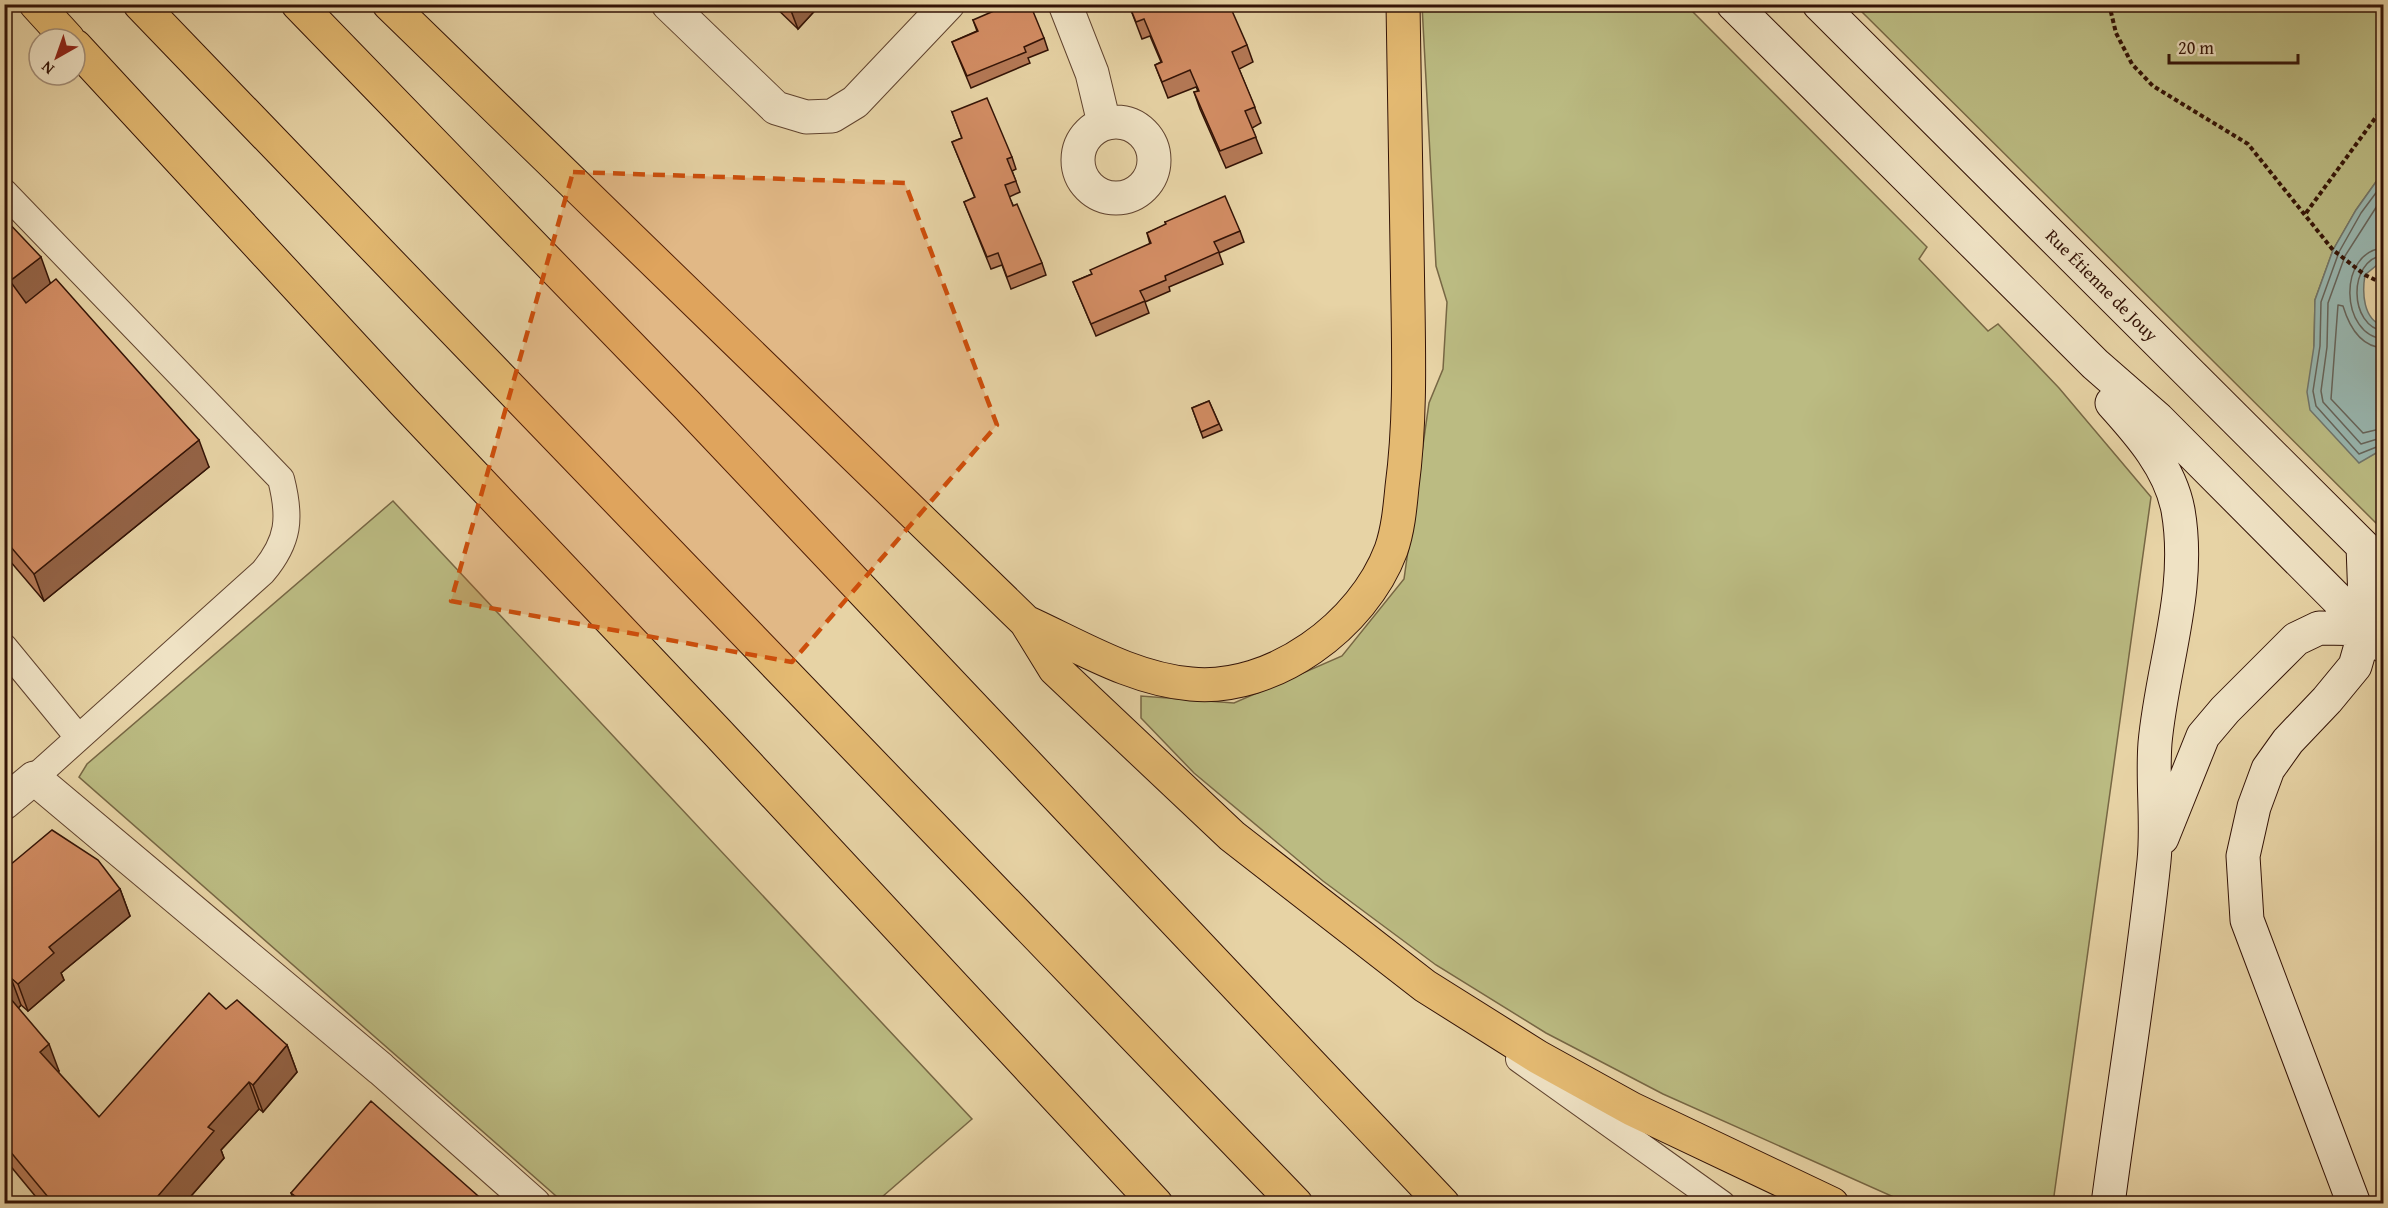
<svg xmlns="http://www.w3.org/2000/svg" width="2388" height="1208" font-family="'Gentium Book Plus',serif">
	<rect width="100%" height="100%" fill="#e7d3a5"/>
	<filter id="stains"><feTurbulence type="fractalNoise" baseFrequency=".00333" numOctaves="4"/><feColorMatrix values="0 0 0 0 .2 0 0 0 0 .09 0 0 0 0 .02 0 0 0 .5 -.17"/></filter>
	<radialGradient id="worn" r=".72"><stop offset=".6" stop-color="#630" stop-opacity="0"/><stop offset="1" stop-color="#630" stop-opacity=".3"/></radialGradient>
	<path fill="#bbbb82" stroke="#776744" stroke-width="1.5" d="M 1422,5 L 1686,5 L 1927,247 L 1919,259 L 1988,331 L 1998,324 L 2059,388 L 2151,497 L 2053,1203 L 1907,1203 L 1663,1094 L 1546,1033 L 1436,965 L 1323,881 L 1194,773 L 1141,718 L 1141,696 L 1234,703 L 1342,656 L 1404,579 L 1429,403 L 1443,369 L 1447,302 L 1436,266 Z
		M 1855,5 L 2383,5 L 2383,172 L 2356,210 L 2333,250 L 2315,300 L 2314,346 L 2359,462 L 2383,449 L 2383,530 Z
		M 393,501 L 972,1119 L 875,1203 L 564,1203 L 79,777 L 87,764 Z"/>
	<path fill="#98b6af" stroke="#70756b" stroke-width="1.5" d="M 2383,172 L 2383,260 L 2365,275 C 2362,293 2363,319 2383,326 L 2383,449 L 2359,463 L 2310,410 L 2307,392 L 2314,346 L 2315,300 L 2333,250 L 2356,210 Z"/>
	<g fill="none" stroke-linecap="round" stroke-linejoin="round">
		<path stroke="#66645a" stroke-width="1.5" d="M 2384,182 L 2361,213 L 2339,252 L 2321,302 L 2320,346 L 2313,391 L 2316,406 L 2359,454 L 2384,444
			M 2384,195 L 2345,256 L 2328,303 L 2327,347 L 2321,391 L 2323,402 L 2361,444 L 2384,437
			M 2384,248 C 2337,251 2340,336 2384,339
			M 2384,255 C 2347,260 2349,327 2384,331
			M 2384,348 C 2360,347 2349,326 2343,306 L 2338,305 L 2331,399 L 2363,433 L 2384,428"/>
		<defs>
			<path id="lane" d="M 4,192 L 281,479 C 291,518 289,541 263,572 L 34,778
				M 4,647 L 78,737
				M 1519,1059 L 1722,1204"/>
			<path id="street" d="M 668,4 L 776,108 L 806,117 L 832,116 L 855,102 L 948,4
				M 1065,4 L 1092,73 L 1104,123
				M1078 160a38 38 0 1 1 76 0a38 38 0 1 1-76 0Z
				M 4,803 L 34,778 L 381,1069 L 534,1204"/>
			<path id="secondary" d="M 1733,4 L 2095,364 L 2158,419 L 2384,646
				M 1819,4 L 2384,567
				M 2162,838 L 2203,736 L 2225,710 L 2296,639 L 2319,628 L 2379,629
				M 2108,1204 C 2123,1090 2142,976 2154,861 C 2158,822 2152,782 2155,743 C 2162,665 2192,590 2178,510 C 2170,468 2140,434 2112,403
				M 2354,1204 L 2247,920 L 2243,856 L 2254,807 L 2268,769 L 2288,741 L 2327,700 L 2355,666 L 2366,628 L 2363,546"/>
			<path id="highway" d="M 36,4 L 68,39
				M 140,4 L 1296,1204
				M 298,4 L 687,405 L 1443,1204
				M 389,4 L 1026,622 L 1055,669 L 1232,836 L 1425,986 L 1538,1057 L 1632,1109 L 1832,1204
				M 75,46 L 404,402 L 717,732 L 1156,1204
				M 1026,622 C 1079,646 1132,679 1191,684 C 1273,692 1363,625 1391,550 C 1398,530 1400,508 1402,487 C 1410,427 1409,366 1408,305 C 1406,205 1405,105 1403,4"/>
		</defs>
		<use href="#lane" stroke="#60432e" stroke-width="28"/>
		<use href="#street" stroke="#60432e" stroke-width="35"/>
		<use href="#secondary" stroke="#331306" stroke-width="35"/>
		<use href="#highway" stroke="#331306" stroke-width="35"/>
		<path stroke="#331306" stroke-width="4" stroke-dasharray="4.5 3" stroke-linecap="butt" d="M 2109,4 L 2116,33 L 2132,64 L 2153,86 L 2248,144 L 2333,250 L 2365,275 L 2384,284
			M 2306,213 L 2384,106"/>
		<use href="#lane" stroke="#efe2c4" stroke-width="26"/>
		<use href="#street" stroke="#efe2c4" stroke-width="33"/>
		<use href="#secondary" stroke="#efe2c4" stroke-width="33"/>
		<use href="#highway" stroke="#e4ba72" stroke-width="33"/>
	</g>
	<path fill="#b57956" stroke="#331306" stroke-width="1.5" d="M 772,4 L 821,4 L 798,29 Z
		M 1129,5 L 1247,45 L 1253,62 L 1239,69 L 1261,123 L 1252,128 L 1262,153 L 1226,168 L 1200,109 L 1194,92 L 1198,91 L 1196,87 L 1168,98 L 1155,65 L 1161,62 L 1150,36 L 1142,39 Z
		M 973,20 L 1044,38 L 1048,50 L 1028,58 L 1030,63 L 971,88 L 952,42 L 977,31 Z
		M 952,112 L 1012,157 L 1016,169 L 1012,171 L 1020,192 L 1009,197 L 1042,263 L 1046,275 L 1011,289 L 1002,265 L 991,269 L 964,202 L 975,198 L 952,142 L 962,138 Z
		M 4,218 L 51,284 L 209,467 L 44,601 L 4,554 Z
		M 1165,222 L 1240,231 L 1244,242 L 1219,253 L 1223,264 L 1169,287 L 1170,291 L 1145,302 L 1149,313 L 1096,336 L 1073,282 L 1092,274 L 1150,244 L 1147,233 L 1166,225 Z
		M 1209,401 L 1222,430 L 1203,438 L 1192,408 Z
		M 4,870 L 120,889 L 130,916 L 61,973 L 64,980 L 28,1011 L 21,1005 L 18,1008 L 59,1071 L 58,1072 L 99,1117 L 226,1009 L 287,1045 L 297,1072 L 263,1112 L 259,1109 L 221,1150 L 224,1158 L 185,1203 L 41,1203 L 8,1163 L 4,1153 Z
		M 291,1193 L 486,1203 L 295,1203 Z"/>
	<path fill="#946346" stroke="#331306" stroke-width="1.5" d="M 793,4 L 821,4 L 798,29 L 790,8 Z
		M 41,257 L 51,285 L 20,309 L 10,281 Z
		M 199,440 L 209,467 L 44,601 L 34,574 Z
		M 120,889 L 130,916 L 61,973 L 64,980 L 28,1011 L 18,984 L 49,947 Z
		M 11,978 L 21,1005 L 12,1015 L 4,996 L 4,985 Z
		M 49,1044 L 59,1071 L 50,1080 L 40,1052 Z
		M 287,1045 L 297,1072 L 263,1112 L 253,1085 Z
		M 249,1082 L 259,1109 L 221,1150 L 224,1158 L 185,1203 L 152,1203 L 208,1127 Z"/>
	<path fill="#d38d64" stroke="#331306" stroke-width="1.5" d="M 1010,4 L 1030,4 L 1044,38 L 1024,47 L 1026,52 L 967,76 L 952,42 L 978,31 L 973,20 Z
		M 1130,4 L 1229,4 L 1247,45 L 1232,52 L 1255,107 L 1245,111 L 1256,137 L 1220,151 L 1194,92 L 1199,91 L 1190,70 L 1162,82 L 1155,65 L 1162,62 L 1144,19 L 1136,22 L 1129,5 Z
		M 987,98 L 1012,157 L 1007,159 L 1016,181 L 1005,185 L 1013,206 L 1017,204 L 1042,263 L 1007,277 L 998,253 L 987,257 L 964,202 L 975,197 L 952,142 L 962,138 L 952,112 Z
		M 1225,196 L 1240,231 L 1214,242 L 1219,252 L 1165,276 L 1166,280 L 1140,291 L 1145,301 L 1091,324 L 1073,282 L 1092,274 L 1090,270 L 1151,243 L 1147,233 L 1166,224 L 1165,222 Z
		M 4,218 L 41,257 L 10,281 L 26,303 L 56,279 L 199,440 L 34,574 L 4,539 Z
		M 1209,401 L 1219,424 L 1201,432 L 1192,408 Z
		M 52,830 L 98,860 L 120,889 L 49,947 L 54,953 L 18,984 L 11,978 L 4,985 L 4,870 Z
		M 4,991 L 49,1044 L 40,1052 L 99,1117 L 209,993 L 226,1009 L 237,1000 L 287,1045 L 253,1085 L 249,1082 L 208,1127 L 214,1131 L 152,1203 L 53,1203 L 4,1144 Z
		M 371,1101 L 486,1203 L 304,1203 L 291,1193 Z"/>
	<path fill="#cd4e0b" fill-opacity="0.2" stroke="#cd4e0b" stroke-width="4.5" stroke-dasharray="12 8" stroke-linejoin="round" d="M 573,172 L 905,183 L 997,425 L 792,662 L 451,601 Z"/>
	<g text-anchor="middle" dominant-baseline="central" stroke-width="4.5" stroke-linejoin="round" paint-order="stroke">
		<g font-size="18" fill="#331306" stroke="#efe2c4">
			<text transform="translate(2102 285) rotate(45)">Rue Étienne de Jouy</text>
		</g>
	</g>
	<rect width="2388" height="1208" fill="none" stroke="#e7d3a5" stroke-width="24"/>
	<rect x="6" y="6" width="2376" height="1196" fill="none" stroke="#331306" stroke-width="3"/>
	<rect x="12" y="12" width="2364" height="1184" fill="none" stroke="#331306" stroke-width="1.5"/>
	<g transform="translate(57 57) rotate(220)"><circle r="28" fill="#efe2c4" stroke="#a48f78" stroke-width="1.5"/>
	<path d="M0-4.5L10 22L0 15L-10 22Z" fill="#8f2418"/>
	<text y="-9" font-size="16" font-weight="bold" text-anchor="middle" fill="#331306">N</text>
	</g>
	<path d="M2169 54v9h129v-9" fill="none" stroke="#331306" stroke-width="3"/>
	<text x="2178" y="54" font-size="18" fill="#331306" stroke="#efe2c4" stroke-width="4.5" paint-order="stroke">20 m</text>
	<rect width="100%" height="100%" filter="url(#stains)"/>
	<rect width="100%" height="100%" fill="url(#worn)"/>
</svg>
